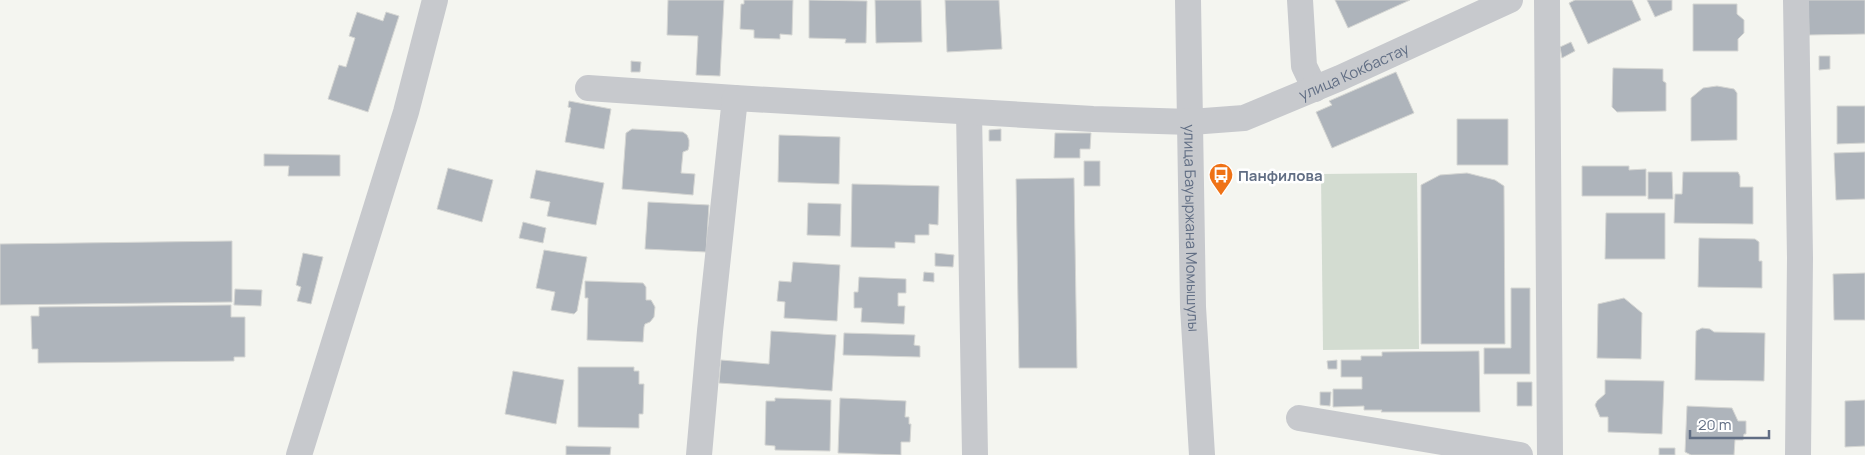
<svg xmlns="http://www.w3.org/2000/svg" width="1865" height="455" font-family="Manrope,sans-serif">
	<rect width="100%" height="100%" fill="#f4f5f0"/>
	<path fill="#d3dcd1" d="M 1417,173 L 1419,349 L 1323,350 L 1321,174 Z"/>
	<path fill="#aeb4bb" stroke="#d5d6d3" d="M 668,0 L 724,0 L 720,76 L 696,75 L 698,36 L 667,35 Z
		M 744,0 L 793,0 L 792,35 L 780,34 L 780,39 L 754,38 L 754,30 L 740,29 L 741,4 L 744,4 Z
		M 809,0 L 867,1 L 866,43 L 845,43 L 846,39 L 809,38 Z
		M 875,0 L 921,0 L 922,42 L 876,43 Z
		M 945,0 L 999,0 L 1002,49 L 947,52 Z
		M 1335,0 L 1410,0 L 1348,28 Z
		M 1575,0 L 1632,0 L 1641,20 L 1588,44 L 1569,3 Z
		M 1647,0 L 1672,0 L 1672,10 L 1655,17 Z
		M 1808,0 L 1865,0 L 1865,34 L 1809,35 Z
		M 1693,4 L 1737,4 L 1737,14 L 1744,20 L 1744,33 L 1738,39 L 1738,51 L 1693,51 Z
		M 357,12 L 383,21 L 386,12 L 399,16 L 368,112 L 328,99 L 339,65 L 346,67 L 355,38 L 349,36 Z
		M 1571,42 L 1575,51 L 1562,58 L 1560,47 Z
		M 1819,56 L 1830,56 L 1830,69 L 1819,70 Z
		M 631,61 L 641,62 L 640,72 L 631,72 Z
		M 1613,68 L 1663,69 L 1663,81 L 1666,83 L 1666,111 L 1617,112 L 1612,107 Z
		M 1396,72 L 1414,113 L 1332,148 L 1316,112 L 1332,105 L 1329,101 Z
		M 1717,86 L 1734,89 L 1737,93 L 1737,140 L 1691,141 L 1691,98 L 1703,88 Z
		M 569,101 L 611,109 L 604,149 L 565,142 L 571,108 L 568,107 Z
		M 1837,106 L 1865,106 L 1865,143 L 1837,144 Z
		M 1457,119 L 1508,119 L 1508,165 L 1457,165 Z
		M 632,129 L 683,132 L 687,135 L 689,140 L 689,146 L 688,150 L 683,152 L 681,173 L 695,174 L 693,195 L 622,189 L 626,133 Z
		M 1001,129 L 1001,141 L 989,141 L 989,130 Z
		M 1055,133 L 1091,133 L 1090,149 L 1080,149 L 1080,158 L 1054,158 Z
		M 779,135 L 840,137 L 839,184 L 778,182 Z
		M 1865,152 L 1865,199 L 1836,200 L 1834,153 Z
		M 264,154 L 340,155 L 340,176 L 288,176 L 289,166 L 264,166 Z
		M 1084,161 L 1100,161 L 1100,186 L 1084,186 Z
		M 1582,166 L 1629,166 L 1629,170 L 1646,169 L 1646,196 L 1582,196 Z
		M 448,168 L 493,180 L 482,222 L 437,209 Z
		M 536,170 L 604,183 L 596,225 L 547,216 L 550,202 L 530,198 Z
		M 1648,172 L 1672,172 L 1673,199 L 1648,199 Z
		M 1683,172 L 1738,172 L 1740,176 L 1740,187 L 1753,187 L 1753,224 L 1674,223 L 1675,194 L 1682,194 Z
		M 1467,173 L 1495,180 L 1504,186 L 1505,344 L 1421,344 L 1421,185 L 1440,175 Z
		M 1074,178 L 1077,368 L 1019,368 L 1016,179 Z
		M 852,184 L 939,186 L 938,225 L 929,224 L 929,235 L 915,235 L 915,243 L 895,242 L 895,248 L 851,247 Z
		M 648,202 L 709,205 L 706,252 L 645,249 Z
		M 808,203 L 841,204 L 840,236 L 807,235 Z
		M 1606,213 L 1665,213 L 1665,259 L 1605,259 Z
		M 523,222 L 546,228 L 543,243 L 519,238 Z
		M 1699,238 L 1755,239 L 1759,242 L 1759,261 L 1762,261 L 1762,288 L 1698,287 Z
		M 232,241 L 232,302 L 0,305 L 0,244 Z
		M 544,250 L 587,257 L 577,311 L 574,314 L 551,310 L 555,292 L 536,288 Z
		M 303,253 L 323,257 L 311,304 L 297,301 L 301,287 L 296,285 Z
		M 935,253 L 954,255 L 953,267 L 935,266 Z
		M 793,262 L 840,265 L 837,321 L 784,318 L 785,302 L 777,301 L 779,281 L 791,282 Z
		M 924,272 L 934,273 L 934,282 L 923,281 Z
		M 1865,273 L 1865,320 L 1834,320 L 1833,274 Z
		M 859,277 L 906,279 L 906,293 L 898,293 L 898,306 L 905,306 L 904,324 L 861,322 L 862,308 L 854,308 L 854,292 L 858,292 Z
		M 585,281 L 643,283 L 646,287 L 646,300 L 651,300 L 655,307 L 654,317 L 650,322 L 645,324 L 644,327 L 643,342 L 587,340 L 588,298 L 585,298 Z
		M 1511,288 L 1530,288 L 1530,374 L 1484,374 L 1484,348 L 1511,348 Z
		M 235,289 L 262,290 L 261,306 L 234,305 Z
		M 1624,298 L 1642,313 L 1641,359 L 1597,358 L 1598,304 Z
		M 231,305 L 231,317 L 245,317 L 245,357 L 234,357 L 234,361 L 38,363 L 38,349 L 32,349 L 31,316 L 39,316 L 39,307 Z
		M 1702,328 L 1710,329 L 1714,332 L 1765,333 L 1764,381 L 1695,380 L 1696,331 Z
		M 771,331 L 836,335 L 832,391 L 719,383 L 721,360 L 769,364 Z
		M 844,333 L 915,335 L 914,345 L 920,346 L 920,357 L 843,355 Z
		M 1479,351 L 1480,412 L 1381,412 L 1382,410 L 1364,410 L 1364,406 L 1333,407 L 1333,389 L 1362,389 L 1362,377 L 1341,377 L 1341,360 L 1361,360 L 1361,356 L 1382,356 L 1382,352 Z
		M 1337,360 L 1337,369 L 1328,369 L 1327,361 Z
		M 578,367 L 634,367 L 634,371 L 639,371 L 639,384 L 644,384 L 643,414 L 639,414 L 639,428 L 578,427 Z
		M 513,371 L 564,380 L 556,424 L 505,414 Z
		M 1605,380 L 1664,381 L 1662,434 L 1608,432 L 1608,417 L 1600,417 L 1595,405 L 1597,401 L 1605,394 Z
		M 1517,382 L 1532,382 L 1532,406 L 1517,406 Z
		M 1320,392 L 1331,392 L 1330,406 L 1320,405 Z
		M 775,398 L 831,400 L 830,451 L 775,450 L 775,446 L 765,445 L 766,401 L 775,401 Z
		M 840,398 L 906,401 L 905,417 L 909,417 L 909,424 L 911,424 L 910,442 L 901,442 L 901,455 L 838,453 Z
		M 1865,400 L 1865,446 L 1845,447 L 1845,401 Z
		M 1687,406 L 1732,408 L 1738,421 L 1746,421 L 1746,434 L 1744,434 L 1743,440 L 1735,440 L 1734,455 L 1691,455 L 1685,452 Z
		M 566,446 L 611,447 L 610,455 L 566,455 Z
		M 1659,448 L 1675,448 L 1675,455 L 1659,455 Z"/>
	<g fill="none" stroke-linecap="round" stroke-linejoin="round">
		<g stroke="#c7c9cd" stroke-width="26">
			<path id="s1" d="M 1188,0 L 1193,307 L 1202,455"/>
			<path d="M 1300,0 L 1304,66 L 1315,89"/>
			<path d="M 1547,0 L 1550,455"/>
			<path d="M 1796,0 L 1800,258 L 1798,455"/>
			<path d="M 588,88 L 735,98"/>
			<path d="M 969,112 L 975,455"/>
			<path d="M 1299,418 L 1520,455"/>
			<path d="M 299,455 L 406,112 L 435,0"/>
			<path id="s2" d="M 699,455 L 710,331 L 735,98 L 1093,119 L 1191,122 L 1244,118 L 1340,78 L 1510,0"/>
		</g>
	</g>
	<defs>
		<symbol id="bus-pin" viewBox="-11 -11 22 30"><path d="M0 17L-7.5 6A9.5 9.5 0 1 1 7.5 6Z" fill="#ef7216" stroke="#fff"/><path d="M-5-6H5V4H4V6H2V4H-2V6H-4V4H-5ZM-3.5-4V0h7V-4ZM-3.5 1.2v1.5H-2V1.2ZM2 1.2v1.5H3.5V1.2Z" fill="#fff"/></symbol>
	</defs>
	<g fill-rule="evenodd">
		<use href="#bus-pin" x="1207" y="161" width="28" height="38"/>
	</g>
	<g text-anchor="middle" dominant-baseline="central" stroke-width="5" stroke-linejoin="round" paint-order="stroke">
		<g font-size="15" fill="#616e84" stroke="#fff">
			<text stroke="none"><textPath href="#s2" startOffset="988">улица Кокбастау</textPath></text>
			<text stroke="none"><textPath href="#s1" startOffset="228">улица Бауыржана Момышулы</textPath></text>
		</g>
		<g font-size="15" font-weight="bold" fill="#616e84" stroke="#fff" text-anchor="start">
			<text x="1238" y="175">Панфилова</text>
		</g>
	</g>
	<path d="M1690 430v8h79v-8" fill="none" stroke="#616e84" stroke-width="2.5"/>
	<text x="1698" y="430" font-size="15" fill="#616e84" stroke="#ffffff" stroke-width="4" paint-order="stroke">20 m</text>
</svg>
